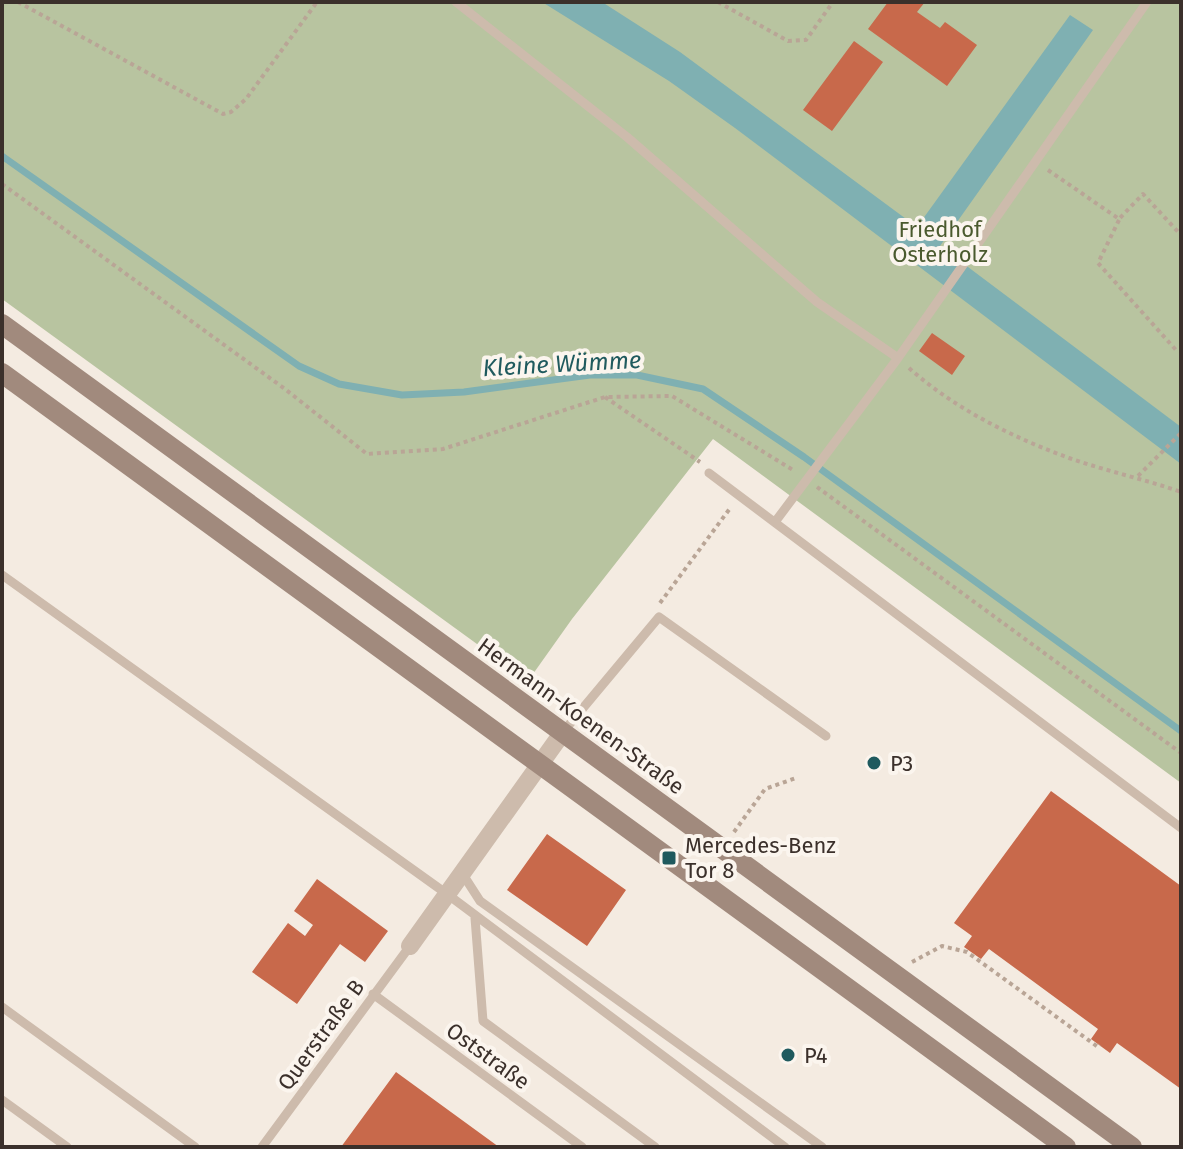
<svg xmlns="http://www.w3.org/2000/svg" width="1183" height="1149" font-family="'Fira Sans',sans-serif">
	<rect width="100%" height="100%" fill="#f4ebe1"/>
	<path fill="#b8c4a0" d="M 2,2 L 1181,2 L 1181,783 L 713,439 L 572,619 L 528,681 L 2,299 Z"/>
	<path fill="#7fb0b2" d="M 542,2 L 602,2 L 680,52 L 917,227 L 1070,15 L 1093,30 L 940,246 L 1181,427 L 1181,464 L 735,128 L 669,81 Z"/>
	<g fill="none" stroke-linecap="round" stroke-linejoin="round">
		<path stroke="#7fb0b2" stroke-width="7" d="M 2,156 L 299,366 L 339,384 L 402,395 L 464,392 L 590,375 L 637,375 L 703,389 L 804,457 L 1181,731"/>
	</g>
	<path fill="#c8694b" d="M 888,2 L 925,2 L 917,12 L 940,28 L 945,22 L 977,45 L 947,86 L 868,29 Z
		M 854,41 L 883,62 L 832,131 L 803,110 Z
		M 932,333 L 965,356 L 952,375 L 919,351 Z
		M 1051,791 L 1181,886 L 1181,1089 L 1117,1043 L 1110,1053 L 1091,1039 L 1098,1029 L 989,949 L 981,959 L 964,947 L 972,936 L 954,923 Z
		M 547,834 L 626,890 L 587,946 L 507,890 Z
		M 317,879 L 388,931 L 365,962 L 340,944 L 297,1004 L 252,972 L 288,923 L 305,936 L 313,925 L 294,911 Z
		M 396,1072 L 499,1147 L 341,1147 Z"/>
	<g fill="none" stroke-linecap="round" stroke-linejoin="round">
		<path stroke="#b9a596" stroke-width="4" stroke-dasharray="4 4" stroke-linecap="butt" d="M 18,2 L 223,114 L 231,112 L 246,99 L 317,2
			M 718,2 L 788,41 L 806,40 L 833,2
			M 1048,170 L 1119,219 L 1143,194 L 1181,235
			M 2,184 L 285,389 L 367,454 L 443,449 L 605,397 L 672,396 L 793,470
			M 1119,220 L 1098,263 L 1176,350 L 1181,351
			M 909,368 C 955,409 1012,437 1069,458 C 1106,471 1144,479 1181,492
			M 605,397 L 700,462
			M 1138,476 L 1181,433
			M 817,487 L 1181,753
			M 660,603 L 731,507
			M 734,832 L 765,789 L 796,778
			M 912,962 L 942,946 L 967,952 L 1098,1047 L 1100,1045"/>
		<path stroke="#cdbbac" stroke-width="9" d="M 456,2 L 627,137 L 817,302 L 898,358
			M 709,473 L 1181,828
			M 775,522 L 898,358 L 1147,2
			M 2,575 L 447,894 L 785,1147
			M 563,732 L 659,617 L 826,736
			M 462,873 L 480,901 L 822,1147
			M 475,918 L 483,1021 L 655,1147
			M 373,994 L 582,1147
			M 2,1007 L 195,1147
			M 2,1100 L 67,1147
			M 262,1147 L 410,946"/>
		<path stroke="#cdbbac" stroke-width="18" d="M 410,946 L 563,732"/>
		<path stroke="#a18a7d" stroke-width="20" d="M 2,324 L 1132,1147
			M 2,373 L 1066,1147"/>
	</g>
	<g fill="#1f5a5e" stroke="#fbf5ee" stroke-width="3">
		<circle cx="874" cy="763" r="8"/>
		<rect x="661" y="850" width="16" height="16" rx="4"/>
		<circle cx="788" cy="1055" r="8"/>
	</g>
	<g text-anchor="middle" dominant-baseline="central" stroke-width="8" stroke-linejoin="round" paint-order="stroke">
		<g font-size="22" fill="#4a5a2e" stroke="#fbf5ee">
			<text x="940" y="229">Friedhof<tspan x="940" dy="25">Osterholz</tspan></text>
		</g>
		<g font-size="22" fill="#3b302b" stroke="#fbf5ee">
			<text transform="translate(581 716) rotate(36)">Hermann-Koenen-Straße</text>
			<text transform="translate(321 1035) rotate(-54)">Querstraße B</text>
			<text transform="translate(488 1056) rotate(36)">Oststraße</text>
		</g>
		<g font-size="22" fill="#3b302b" stroke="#fbf5ee" text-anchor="start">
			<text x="890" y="763">P3</text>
			<text x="685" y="845">Mercedes-Benz<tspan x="685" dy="25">Tor 8</tspan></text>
			<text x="804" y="1055">P4</text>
		</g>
		<g font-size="24" font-style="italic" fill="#1f5a5e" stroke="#fbf5ee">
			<text transform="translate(562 364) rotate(-3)">Kleine Wümme</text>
		</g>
	</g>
	<rect width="1183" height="1149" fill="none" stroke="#3b302b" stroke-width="8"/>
</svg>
